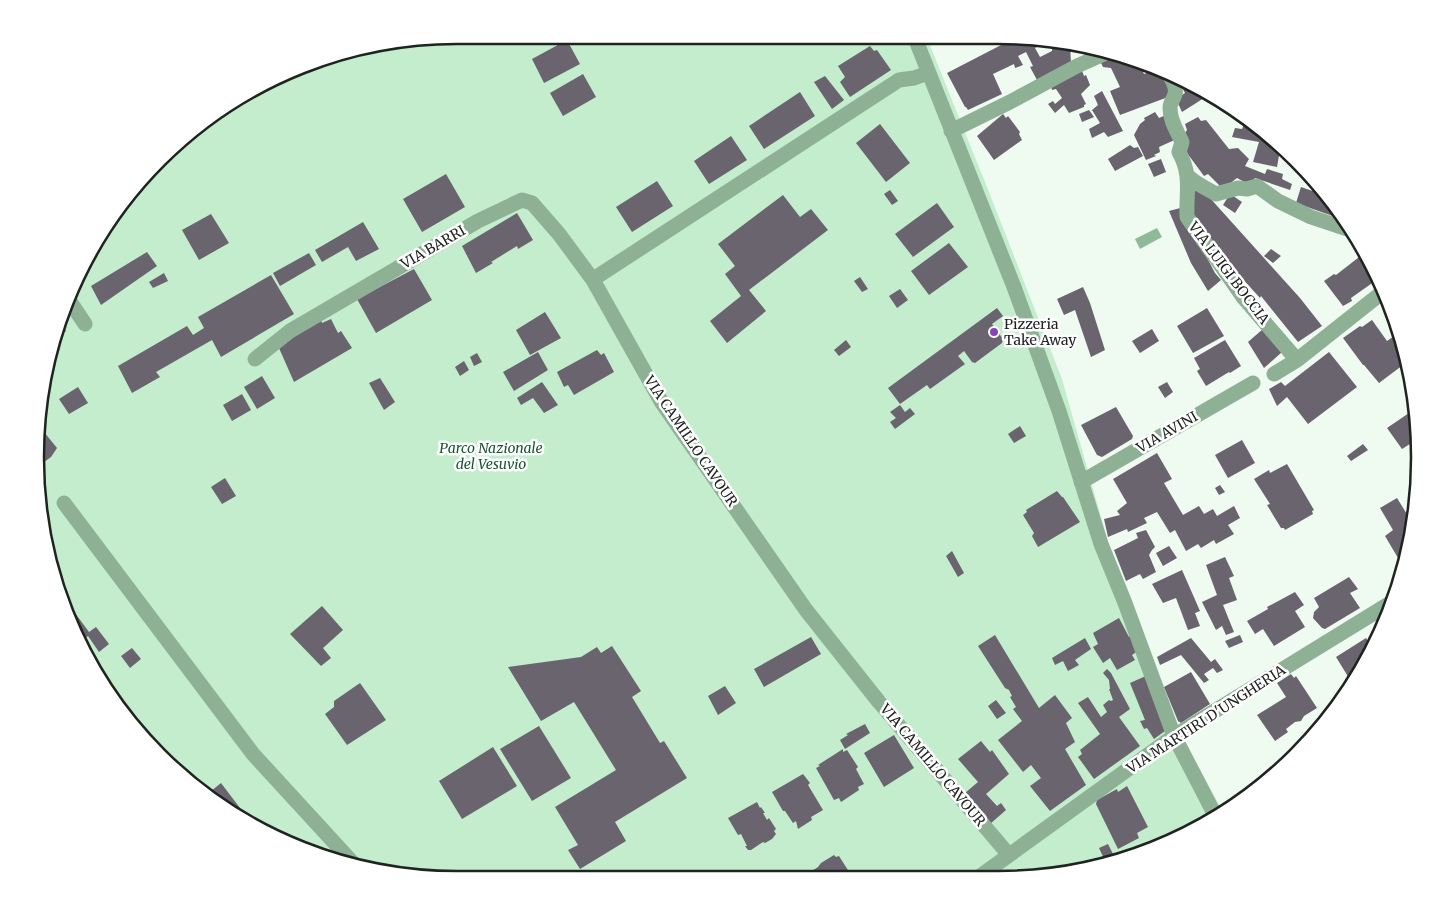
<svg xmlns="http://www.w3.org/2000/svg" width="1455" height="915" font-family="Merriweather,serif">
	<rect width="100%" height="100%" fill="#effaf1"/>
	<path fill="#c3edcc" d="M 458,35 L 927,38 L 987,187 L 1062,379 L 1110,549 L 1175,723 L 1223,812 L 1185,836 L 1107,866 L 1025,879 L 403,876 L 296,848 L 200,793 L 106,692 L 49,567 L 35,457 L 58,321 L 122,200 L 223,106 L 322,57 Z"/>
	<path fill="#90b99a" d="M 1157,228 L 1162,237 L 1140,249 L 1135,239 Z"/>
	<path fill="#69646e" d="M 1003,38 L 1015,38 L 1015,39 L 1045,39 L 1047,42 L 1035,48 L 1040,57 L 1052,51 L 1052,44 L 1055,44 L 1055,39 L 1070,43 L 1071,64 L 1037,80 L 1030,67 L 1033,66 L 1026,52 L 1018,56 L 1023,65 L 1015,68 L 1014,64 L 993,74 L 1002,94 L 968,110 L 966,107 L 965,107 L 947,73 L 1005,43 Z
		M 567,40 L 580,64 L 544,83 L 532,59 Z
		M 870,46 L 874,51 L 877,50 L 891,70 L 850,97 L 840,82 L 845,77 L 838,66 Z
		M 1110,54 L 1145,63 L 1140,65 L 1144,74 L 1154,70 L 1158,78 L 1165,76 L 1172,92 L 1168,97 L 1120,115 L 1110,91 L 1120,87 L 1111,68 L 1103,67 L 1099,59 Z
		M 1081,68 L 1084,76 L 1086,75 L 1090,85 L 1081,94 L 1086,104 L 1084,105 L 1084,107 L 1069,113 L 1064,105 L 1055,113 L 1048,104 L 1053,101 L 1055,104 L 1062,98 L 1056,89 L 1052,90 L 1050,83 Z
		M 583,74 L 596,97 L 563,116 L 550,93 Z
		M 825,76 L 844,100 L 832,109 L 814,82 Z
		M 1177,78 L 1211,97 L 1204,98 L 1182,112 L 1176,99 L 1185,93 Z
		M 1102,91 L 1123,131 L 1108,137 L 1104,132 L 1092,138 L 1089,129 L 1100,123 L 1092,110 L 1098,105 L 1094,96 Z
		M 800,92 L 815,116 L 764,149 L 749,126 Z
		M 1089,110 L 1094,117 L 1082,122 L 1079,114 Z
		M 1155,112 L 1159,118 L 1166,115 L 1179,138 L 1159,147 L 1160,152 L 1154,155 L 1156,156 L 1146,160 L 1134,135 L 1140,124 L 1145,120 L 1144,118 Z
		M 1003,114 L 1006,118 L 1008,116 L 1020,132 L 1019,134 L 1022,140 L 994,160 L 977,136 Z
		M 1198,117 L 1201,121 L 1206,120 L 1229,149 L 1238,148 L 1249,159 L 1245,166 L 1265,174 L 1267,169 L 1283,174 L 1282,179 L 1292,184 L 1290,190 L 1255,178 L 1250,185 L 1237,178 L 1223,189 L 1208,174 L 1204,176 L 1184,149 L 1189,145 L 1185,133 L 1187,130 L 1185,124 Z
		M 1250,119 L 1255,122 L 1285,150 L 1280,150 L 1277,167 L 1253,162 L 1259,142 L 1232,137 L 1235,128 L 1242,129 L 1245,122 L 1248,123 Z
		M 880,124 L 910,163 L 886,182 L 856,143 Z
		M 731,136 L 747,160 L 709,184 L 694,161 Z
		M 1130,145 L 1134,148 L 1138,147 L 1143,156 L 1115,171 L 1108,159 Z
		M 1161,159 L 1166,172 L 1154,177 L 1148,164 Z
		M 446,174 L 465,207 L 422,232 L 403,199 Z
		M 657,181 L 673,206 L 632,232 L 616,207 Z
		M 1301,187 L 1327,196 L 1344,220 L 1296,203 Z
		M 1201,188 L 1300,298 L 1322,326 L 1298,342 L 1261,296 L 1260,298 L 1211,244 L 1190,214 L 1189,194 Z
		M 890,190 L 898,201 L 892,205 L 884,194 Z
		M 1230,194 L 1242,202 L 1235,213 L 1223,205 Z
		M 783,195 L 800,217 L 811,209 L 828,230 L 749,290 L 766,311 L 727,343 L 710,321 L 741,296 L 725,274 L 735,266 L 718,244 Z
		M 937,203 L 954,227 L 913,257 L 895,234 Z
		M 1184,207 L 1205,254 L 1215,273 L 1221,280 L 1208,291 L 1191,263 L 1169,211 Z
		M 517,213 L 533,240 L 518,249 L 517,246 L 491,262 L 493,263 L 476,273 L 462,246 Z
		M 211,214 L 229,243 L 199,260 L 182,230 Z
		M 363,222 L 379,249 L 356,261 L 348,247 L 322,262 L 315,250 Z
		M 949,243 L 968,267 L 929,295 L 911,271 Z
		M 1271,249 L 1281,256 L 1273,263 L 1264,256 Z
		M 147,252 L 157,266 L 101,305 L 91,286 Z
		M 309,253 L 316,265 L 280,286 L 273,273 Z
		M 1363,254 L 1372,266 L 1378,279 L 1351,298 L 1352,301 L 1343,306 L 1324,281 L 1334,274 L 1336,275 Z
		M 414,269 L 432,300 L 376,333 L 357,299 Z
		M 164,273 L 168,281 L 153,288 L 149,282 Z
		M 271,275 L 294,314 L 221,357 L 212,340 L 156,372 L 160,377 L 132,393 L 118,366 L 187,326 L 193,335 L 204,328 L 198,317 Z
		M 860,277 L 868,289 L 862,292 L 854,281 Z
		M 1083,287 L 1090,303 L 1105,350 L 1091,357 L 1075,310 L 1064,315 L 1057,299 Z
		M 900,289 L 908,300 L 897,308 L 889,296 Z
		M 997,308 L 1003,316 L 992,324 L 1003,339 L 1002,343 L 975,363 L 972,362 L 964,351 L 958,356 L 965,364 L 930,389 L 927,385 L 900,404 L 888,388 Z
		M 1207,308 L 1224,336 L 1193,353 L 1177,326 Z
		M 545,312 L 561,338 L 530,355 L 516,330 Z
		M 331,319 L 338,333 L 341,331 L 352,348 L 294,382 L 279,348 L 284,342 L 321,320 L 322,323 Z
		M 1372,320 L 1387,341 L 1397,334 L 1402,340 L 1407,362 L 1379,383 L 1364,365 L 1363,365 L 1343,338 L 1360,326 L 1362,327 Z
		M 60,321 L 66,331 L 55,338 L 57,323 Z
		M 1152,329 L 1159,341 L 1140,353 L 1132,341 Z
		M 1263,329 L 1282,352 L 1264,368 L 1248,342 Z
		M 846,340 L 851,347 L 839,356 L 834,350 Z
		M 1225,340 L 1241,366 L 1230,373 L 1229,372 L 1206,386 L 1197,371 L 1200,369 L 1194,358 Z
		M 597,350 L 601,355 L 604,353 L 614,372 L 574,395 L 568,385 L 564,387 L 557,372 Z
		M 538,352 L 548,370 L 514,391 L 503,372 Z
		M 1329,352 L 1357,387 L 1308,424 L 1287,397 L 1277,406 L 1269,389 L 1281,382 L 1285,386 Z
		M 477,353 L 482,362 L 474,366 L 470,357 Z
		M 464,361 L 469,370 L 460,376 L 455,367 Z
		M 262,376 L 275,398 L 257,409 L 244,387 Z
		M 380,378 L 395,402 L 384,410 L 369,383 Z
		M 542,382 L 558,405 L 544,413 L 533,398 L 521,405 L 517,398 Z
		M 1167,382 L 1173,392 L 1165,398 L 1158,387 Z
		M 78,387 L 88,403 L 69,414 L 59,399 Z
		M 242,394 L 251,410 L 232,421 L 223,405 Z
		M 900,405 L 905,412 L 910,408 L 915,414 L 895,429 L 890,422 L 896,418 L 890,412 Z
		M 1116,407 L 1133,436 L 1132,439 L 1102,457 L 1097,455 L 1081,425 Z
		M 1409,413 L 1417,424 L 1418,439 L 1402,449 L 1387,428 Z
		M 1020,426 L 1026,436 L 1014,443 L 1008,434 Z
		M 40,427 L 57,448 L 51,457 L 36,468 L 35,457 Z
		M 1242,440 L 1255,463 L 1228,478 L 1215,455 Z
		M 1363,444 L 1368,450 L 1351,461 L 1347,456 Z
		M 1157,453 L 1172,479 L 1164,483 L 1183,515 L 1199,506 L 1204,514 L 1213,509 L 1217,516 L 1234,506 L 1240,518 L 1228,525 L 1234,534 L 1216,544 L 1214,540 L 1201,548 L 1198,544 L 1186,551 L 1175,530 L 1170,533 L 1157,512 L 1144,518 L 1147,523 L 1128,532 L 1127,529 L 1108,537 L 1104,519 L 1120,515 L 1117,511 L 1127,503 L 1113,479 Z
		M 1287,464 L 1314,510 L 1312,511 L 1313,514 L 1285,530 L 1284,528 L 1281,528 L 1267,505 L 1270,504 L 1254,479 L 1269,470 L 1270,473 Z
		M 225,478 L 236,496 L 222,504 L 211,487 Z
		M 1220,485 L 1225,492 L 1219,495 L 1215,488 Z
		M 1057,491 L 1062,497 L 1063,497 L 1080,522 L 1038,547 L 1032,536 L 1034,533 L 1023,515 L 1027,512 L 1026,510 Z
		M 1397,498 L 1413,524 L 1406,564 L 1403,565 L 1402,563 L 1401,563 L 1385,536 L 1393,530 L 1380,508 Z
		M 1146,530 L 1155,547 L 1152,550 L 1149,555 L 1156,572 L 1143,579 L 1140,574 L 1126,581 L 1114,550 L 1138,538 L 1136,533 Z
		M 1169,546 L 1177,558 L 1163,566 L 1156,553 Z
		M 952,551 L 964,573 L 958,577 L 946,556 Z
		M 1225,557 L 1234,576 L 1229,578 L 1237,600 L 1223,605 L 1234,632 L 1226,635 L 1222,626 L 1216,630 L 1202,602 L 1217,595 L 1206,565 Z
		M 1182,570 L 1200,611 L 1195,613 L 1200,626 L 1188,630 L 1176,598 L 1163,603 L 1152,584 Z
		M 1349,577 L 1358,589 L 1350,593 L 1360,608 L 1325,629 L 1322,628 L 1313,618 L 1314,612 L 1319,607 L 1314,598 Z
		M 1295,592 L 1304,605 L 1295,611 L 1305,627 L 1274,646 L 1263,629 L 1255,634 L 1247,621 L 1268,609 L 1267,607 Z
		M 322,606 L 343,630 L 323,648 L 331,658 L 321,666 L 290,634 Z
		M 72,609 L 89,632 L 96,627 L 109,644 L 99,652 L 88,636 L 83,640 L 70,611 Z
		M 1119,618 L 1129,637 L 1132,635 L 1139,650 L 1132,655 L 1135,660 L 1117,670 L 1110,658 L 1103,663 L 1093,647 L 1098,644 L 1093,633 Z
		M 995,635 L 1039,708 L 1055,695 L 1072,718 L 1066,723 L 1075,742 L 1065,749 L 1086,785 L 1050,811 L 1030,786 L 1041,778 L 1031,765 L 1023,772 L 998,740 L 1022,721 L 1013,709 L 1016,707 L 1010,697 L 1012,696 L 1009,690 L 1005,688 L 978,646 Z
		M 1240,635 L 1243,642 L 1229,648 L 1225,641 Z
		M 811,637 L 821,654 L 764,687 L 754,669 Z
		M 1085,638 L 1091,649 L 1075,660 L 1079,665 L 1068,671 L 1063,661 L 1055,665 L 1052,658 Z
		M 1191,638 L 1211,662 L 1215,659 L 1223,670 L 1217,673 L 1213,668 L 1204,674 L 1209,680 L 1204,683 L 1181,655 L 1160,665 L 1157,657 Z
		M 1366,638 L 1373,650 L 1352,683 L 1336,657 Z
		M 612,646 L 641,691 L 632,697 L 660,743 L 664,741 L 687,778 L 615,822 L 626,841 L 580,869 L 568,850 L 578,845 L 555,807 L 616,770 L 574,702 L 541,721 L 508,667 L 581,657 L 597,647 L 601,653 Z
		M 132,648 L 141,659 L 130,668 L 121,656 Z
		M 1107,669 L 1111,673 L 1130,709 L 1119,717 L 1140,746 L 1094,779 L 1078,757 L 1082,754 L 1080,750 L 1100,734 L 1078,703 L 1088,697 L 1101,717 L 1107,712 L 1103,705 L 1109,700 L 1111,701 L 1113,700 L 1109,689 L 1110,689 L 1109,680 L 1103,673 Z
		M 1191,672 L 1210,704 L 1181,723 L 1178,721 L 1164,687 Z
		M 1291,674 L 1294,678 L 1296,676 L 1317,708 L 1304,716 L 1301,721 L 1295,722 L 1286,729 L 1288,732 L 1275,741 L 1257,715 L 1286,697 L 1277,683 Z
		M 1148,675 L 1165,731 L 1154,739 L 1147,728 L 1144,729 L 1140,721 L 1145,720 L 1130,683 Z
		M 360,683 L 386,720 L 347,745 L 325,714 L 334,707 L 334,701 Z
		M 725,686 L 736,703 L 718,715 L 708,696 Z
		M 996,700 L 1006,713 L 997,719 L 988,706 Z
		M 865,724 L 870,733 L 845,749 L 840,740 L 848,735 L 846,734 Z
		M 539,726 L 571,778 L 532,801 L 500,749 Z
		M 894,735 L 914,768 L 884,787 L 864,753 Z
		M 981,741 L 990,752 L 992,750 L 1009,774 L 986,794 L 997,806 L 1001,803 L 1006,810 L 990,824 L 965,793 L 978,782 L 958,759 Z
		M 493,747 L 517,786 L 462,819 L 439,781 Z
		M 843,749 L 843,752 L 847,750 L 858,767 L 856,769 L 864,784 L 858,787 L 859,790 L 841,802 L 839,798 L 834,800 L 816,768 L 820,766 L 818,765 Z
		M 803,774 L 810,783 L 808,785 L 823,810 L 811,817 L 812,820 L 798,829 L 796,821 L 793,823 L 785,811 L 783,811 L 772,792 Z
		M 221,783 L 240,808 L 235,813 L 220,804 L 210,792 Z
		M 1127,786 L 1148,827 L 1137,833 L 1139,838 L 1118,849 L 1096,804 L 1097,800 L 1117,789 L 1118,792 Z
		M 757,802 L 760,808 L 761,807 L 765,813 L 763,813 L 767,820 L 769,818 L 776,829 L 774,831 L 776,834 L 772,839 L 765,843 L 763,842 L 751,850 L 748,850 L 745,846 L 747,846 L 741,834 L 738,835 L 728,818 Z
		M 1154,841 L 1157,847 L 1135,855 L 1133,852 Z
		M 1108,844 L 1115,858 L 1106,863 L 1099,848 Z
		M 834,855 L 836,857 L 839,856 L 853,878 L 801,878 L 818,867 L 821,863 Z
		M 1037,870 L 1041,877 L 1016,879 L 1026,874 L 1028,876 Z"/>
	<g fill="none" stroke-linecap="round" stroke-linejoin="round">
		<path stroke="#8eb196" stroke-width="15" d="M 915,38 L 1014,287 L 1059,411 L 1101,544 L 1125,603 L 1174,736 L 1216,817
			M 1167,72 C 1171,77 1177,87 1175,94 C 1174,99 1170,102 1170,108 C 1170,121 1177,131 1182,142 L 1179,152 C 1192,176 1186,191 1187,217 L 1243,297 L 1297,360
			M 928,73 L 914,78 L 899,80 L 598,276 L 593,280 L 662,403 L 806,610 L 879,702 L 1009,855
			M 951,131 L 1010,102 L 1077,66 L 1106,53
			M 1188,176 C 1196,184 1206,188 1216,194 L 1238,188 L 1247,189 L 1257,186 L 1278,201 L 1311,217 L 1353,231
			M 69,300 L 85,324
			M 255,359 L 290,331 L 478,221 L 522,200 L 532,203 L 559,234 L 593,280
			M 1274,374 L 1297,360 L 1384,291
			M 1081,482 L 1253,383
			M 64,503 L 253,754 L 353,863
			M 976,879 L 1174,736 L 1392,602"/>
	</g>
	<circle fill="#8645ba" stroke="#fff" stroke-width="2" cx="994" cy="332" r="5"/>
	<g text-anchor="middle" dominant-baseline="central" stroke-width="5" stroke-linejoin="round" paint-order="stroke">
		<g font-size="14" fill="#202420" stroke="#fff">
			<text transform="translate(433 247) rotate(-30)">VIA BARRI</text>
			<text transform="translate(1229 273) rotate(53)">VIA LUIGI BOCCIA</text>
			<text transform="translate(1167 432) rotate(-30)">VIA AVINI</text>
			<text transform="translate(691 441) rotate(56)">VIA CAMILLO CAVOUR</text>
			<text transform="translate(1206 719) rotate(-33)">VIA MARTIRI D'UNGHERIA</text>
			<text transform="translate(933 765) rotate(50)">VIA CAMILLO CAVOUR</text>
		</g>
		<g font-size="14" fill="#202420" stroke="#fff" text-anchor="start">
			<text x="1004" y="324">Pizzeria<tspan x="1004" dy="16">Take Away</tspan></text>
		</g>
		<g font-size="14" font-style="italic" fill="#17562e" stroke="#fff">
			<text x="491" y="448">Parco Nazionale<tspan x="491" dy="16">del Vesuvio</tspan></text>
		</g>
	</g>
	<path d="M0 0H1455V915H0ZM457 44H998A413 413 0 0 1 1411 457V458A413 413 0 0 1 998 871H457A413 413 0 0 1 44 458V457A413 413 0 0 1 457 44Z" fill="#fff" fill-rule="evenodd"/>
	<path fill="none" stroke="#202420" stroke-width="2.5" d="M457 44H998A413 413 0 0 1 1411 457V458A413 413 0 0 1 998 871H457A413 413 0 0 1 44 458V457A413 413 0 0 1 457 44Z"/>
</svg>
